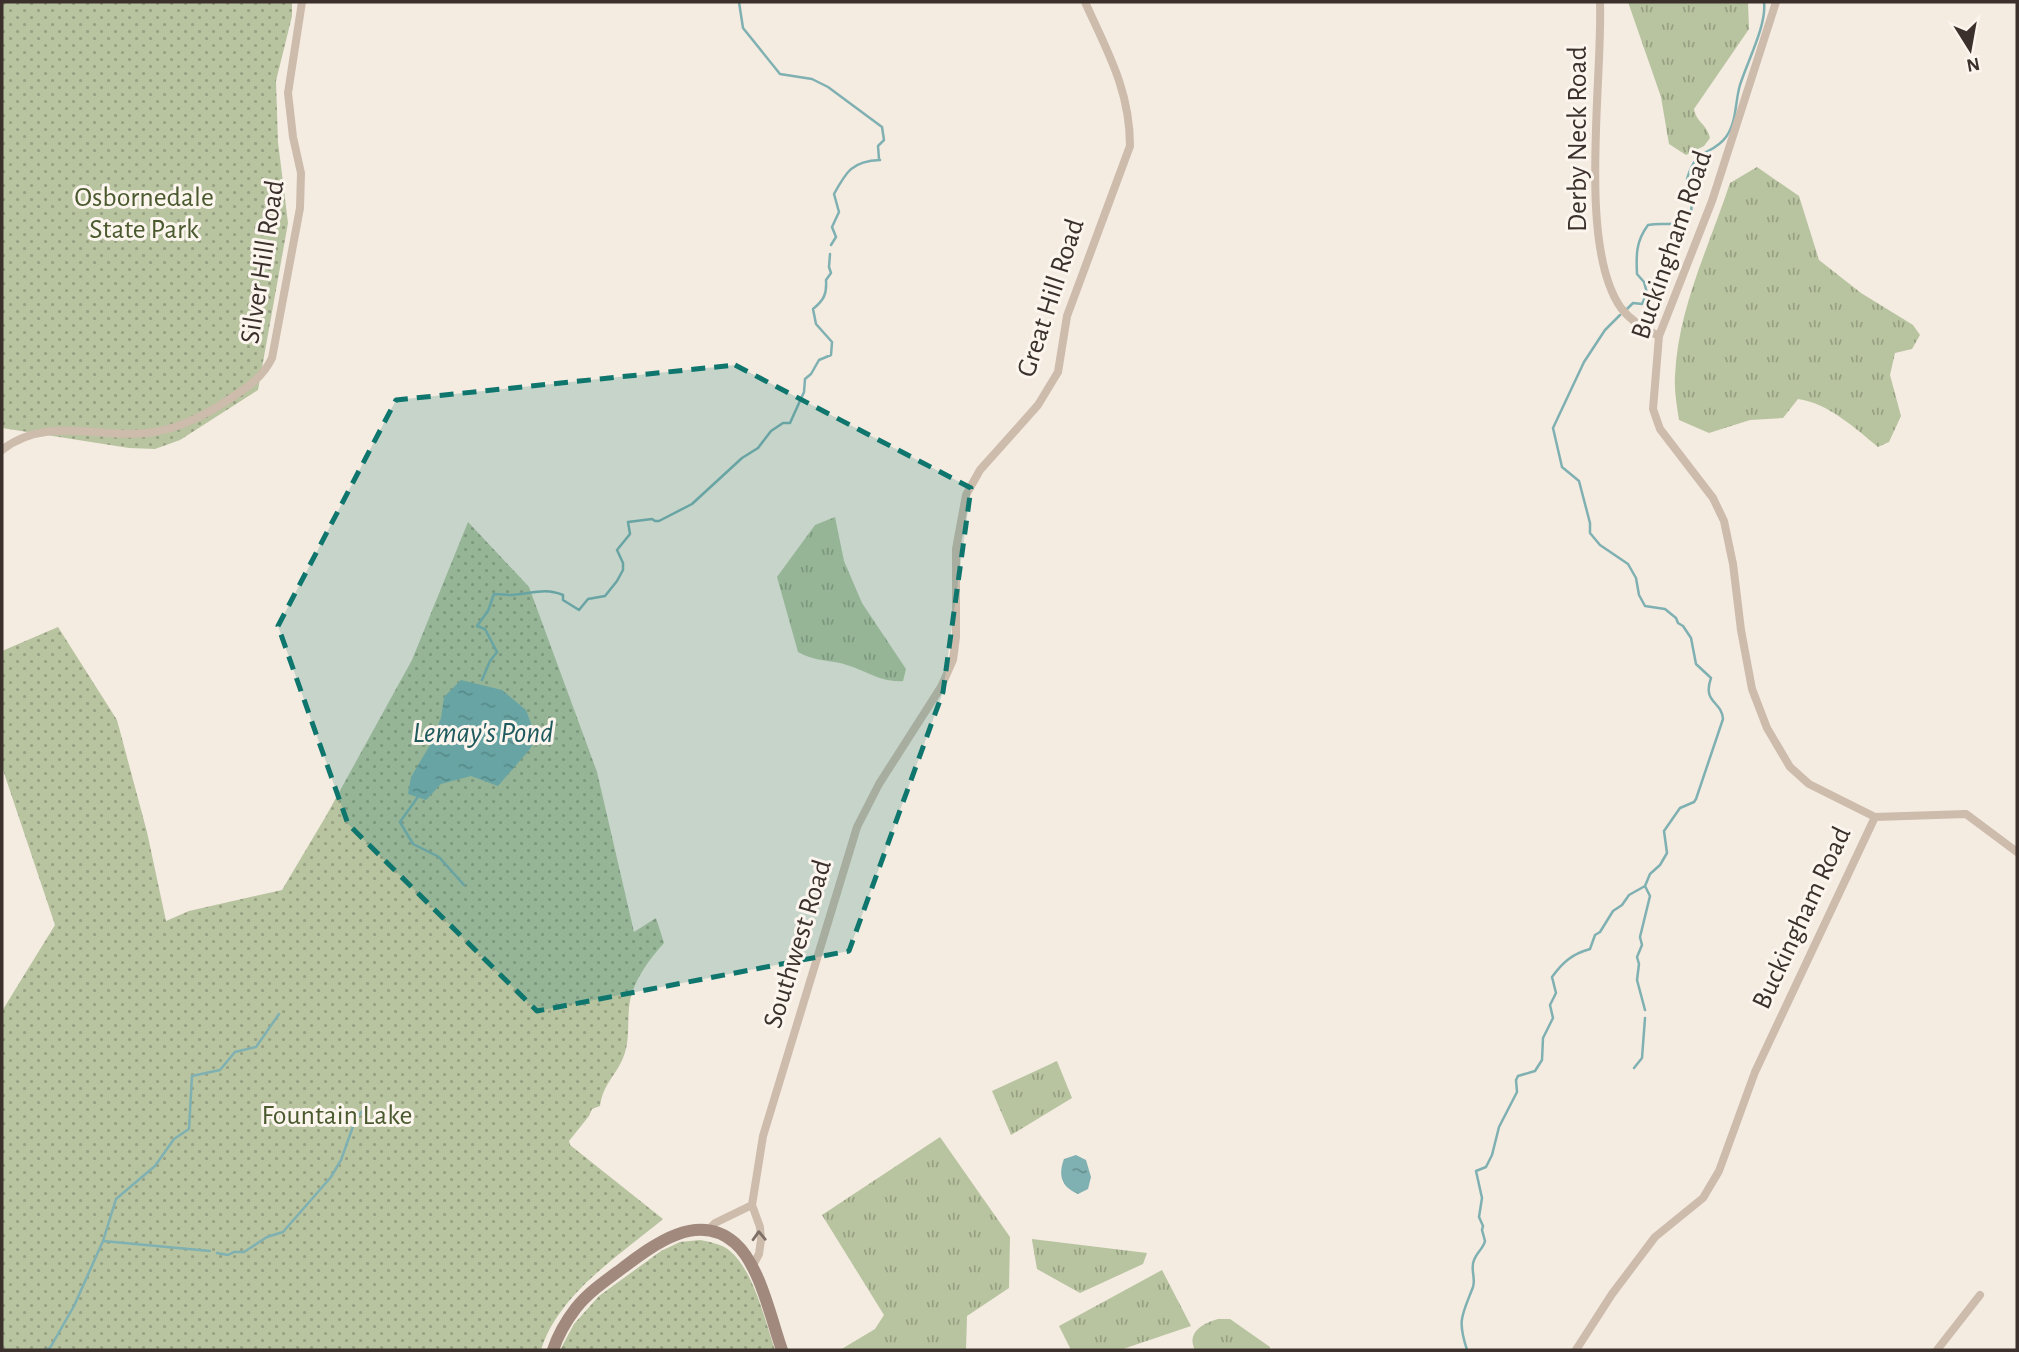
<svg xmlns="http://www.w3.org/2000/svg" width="2019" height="1352" font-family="'Alegreya Sans',sans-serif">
	<defs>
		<pattern id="grass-tufts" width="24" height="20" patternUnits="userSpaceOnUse" patternTransform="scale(1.75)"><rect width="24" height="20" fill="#b8c4a0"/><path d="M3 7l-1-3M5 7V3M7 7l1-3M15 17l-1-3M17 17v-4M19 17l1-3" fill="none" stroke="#97a083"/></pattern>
		<pattern id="park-dots" width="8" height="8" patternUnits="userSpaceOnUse" patternTransform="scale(1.75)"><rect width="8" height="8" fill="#b8c4a0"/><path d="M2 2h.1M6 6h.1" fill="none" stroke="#97a083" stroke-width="1.8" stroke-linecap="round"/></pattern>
		<pattern id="water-ripples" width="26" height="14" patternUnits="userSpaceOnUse" patternTransform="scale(1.75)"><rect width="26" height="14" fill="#7fb0b2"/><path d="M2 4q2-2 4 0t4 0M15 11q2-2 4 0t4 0" fill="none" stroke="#699091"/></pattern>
	</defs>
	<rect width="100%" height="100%" fill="#f4ebe1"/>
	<path fill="url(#grass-tufts)" d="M 1628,2 L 1748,2 L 1749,29 L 1694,109 C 1696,122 1707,124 1710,138 L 1704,146 L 1686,155 L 1669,144 L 1661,97 Z
		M 1757,167 L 1799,196 L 1819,260 L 1861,293 L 1913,325 L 1920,335 L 1912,349 L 1895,353 L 1890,375 L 1901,416 L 1889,442 L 1878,447 C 1855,428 1828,403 1798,399 L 1783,418 L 1750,420 L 1709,433 L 1679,420 C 1677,406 1674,391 1675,376 C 1678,308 1709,247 1730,183 Z
		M 835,517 L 844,561 L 862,603 L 906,669 L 903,681 C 880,683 862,668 840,663 C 824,660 813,660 798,652 L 777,577 L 815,525 Z
		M 1057,1061 L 1072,1098 L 1011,1135 L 992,1091 Z
		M 940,1137 L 1010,1237 L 1009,1288 L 967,1316 L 966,1350 L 840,1350 L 875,1329 L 884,1315 L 822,1215 Z
		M 1032,1240 L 1032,1239 L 1147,1253 L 1143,1264 L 1080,1293 L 1037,1269 Z
		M 1162,1270 L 1191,1326 L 1120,1350 L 1071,1350 L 1059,1326 Z
		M 1218,1319 L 1230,1319 L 1270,1347 L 1270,1350 L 1195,1350 C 1186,1333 1203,1323 1218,1319 Z"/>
	<path fill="url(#park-dots)" d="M 2,2 L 292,2 L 292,16 L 276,81 L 278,142 L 288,223 L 258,390 L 180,440 L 155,449 L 129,448 L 2,428 Z
		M 468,522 L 529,587 L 597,772 L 634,932 L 656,918 L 664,943 C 651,957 638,975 632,993 C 625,1014 632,1038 623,1058 C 615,1077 603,1084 600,1106 L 592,1109 L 589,1116 L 569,1141 L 570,1145 L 663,1219 C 619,1256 559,1293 541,1350 L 2,1350 L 2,1011 L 55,925 L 2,767 L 2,651 L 58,627 L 117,720 L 147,832 L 166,921 L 189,911 L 282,890 L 326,816 L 412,660 Z
		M 700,1240 C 710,1242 722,1244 730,1251 C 754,1271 765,1321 775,1350 L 560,1350 L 574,1324 L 599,1296 L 661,1251 L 680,1242 Z"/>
	<path fill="url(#water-ripples)" d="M 461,680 L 502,690 L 526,710 L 536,737 L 530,749 L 498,786 L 471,776 L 441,784 L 426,800 L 408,794 L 411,777 L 430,745 L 441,718 L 444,697 Z
		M 1076,1155 L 1086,1160 L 1091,1177 L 1088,1189 L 1078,1194 C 1061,1187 1058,1175 1064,1159 Z"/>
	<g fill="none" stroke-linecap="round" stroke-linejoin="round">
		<path stroke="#7fb0b2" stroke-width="2.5" d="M 739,2 L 743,28 L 780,74 L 812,79 L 828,87 L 882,127 L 884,140 L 878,146 L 879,159 L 880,160 C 852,161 846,172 834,194 L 839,212 L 832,227 L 836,237 L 831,245
			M 1687,179 C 1697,145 1711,157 1726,137 C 1737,122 1735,101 1740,85 C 1747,62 1767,25 1764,2
			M 1627,309 L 1633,303 L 1642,304 L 1647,293 L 1644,282 L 1637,274 C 1636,255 1636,241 1648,225 C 1668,221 1674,230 1691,214 L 1692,201 L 1687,186
			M 482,680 L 490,661 L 497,652 L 485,629 L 477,626 L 488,611 L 494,594 C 500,594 505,595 511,595 C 531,594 544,587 563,595 L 563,600 L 579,610 L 588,599 L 605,596 L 617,581 L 623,570 L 623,563 L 617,550 L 630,534 L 628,522 L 652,519 L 655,521 L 659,521 L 692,504 L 742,458 L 758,448 L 771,431 L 783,423 L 790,423 L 804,392 L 805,379 L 811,374 L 819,360 L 831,355 L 832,342 L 816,324 L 813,309 C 824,300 827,294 826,280 L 831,273 L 829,267 L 830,254
			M 420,794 L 400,822 L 413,844 L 439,857 L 464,885
			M 1645,1010 L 1637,980 L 1639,964 L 1637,957 L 1642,945 L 1640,937 L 1650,896 L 1645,886
			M 1634,1068 L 1642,1058 L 1645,1018
			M 103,1241 L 210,1251
			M 217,1253 L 228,1255 L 234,1252 L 244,1252 L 267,1237 L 283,1232 L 331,1177 L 341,1160 L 356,1118 L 369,1104
			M 45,1350 L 50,1348 L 74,1306 L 103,1241 L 116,1199 L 155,1166 L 174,1139 L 189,1129 L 192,1076 L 220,1070 L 235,1052 L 256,1047 L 279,1014
			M 1467,1350 C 1457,1319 1462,1316 1473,1287 C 1476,1278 1470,1269 1474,1260 C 1477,1252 1483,1249 1485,1241 L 1482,1230 L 1483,1226 L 1479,1217 L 1482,1198 L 1476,1171 L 1486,1167 L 1492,1155 L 1499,1127 L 1517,1092 L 1516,1080 L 1518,1076 L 1535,1071 L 1542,1060 L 1543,1038 L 1553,1018 L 1550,1005 L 1556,993 L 1552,977 C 1563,962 1572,954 1590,949 L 1595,935 L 1600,932 L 1613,911 L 1622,905 L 1629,895 L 1645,886 L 1650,874 L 1660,865 L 1667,853 L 1664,831 L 1680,808 L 1694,802 L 1696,799 L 1723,719 C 1722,701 1702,703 1711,678 L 1696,664 L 1691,638 L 1683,626 L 1678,623 L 1676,618 L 1665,609 L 1645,606 L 1639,595 L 1636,578 L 1628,564 L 1600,545 L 1590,533 L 1590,523 L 1579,481 L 1562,467 L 1553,428 L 1584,362 L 1605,330 L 1620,315"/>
		<path stroke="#cdbbac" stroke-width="8" d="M 1600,2 C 1603,78 1577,246 1621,308 C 1631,321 1644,329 1659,336
			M 1776,2 L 1712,201 L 1659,336 L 1653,409 L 1660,429 L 1713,498 L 1724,521 L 1733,564 L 1741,630 L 1752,689 L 1767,728 L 1790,767 L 1809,784 L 1875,817 L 1966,814 L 2017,852
			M 2,450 C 45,416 98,438 147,433 C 177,430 206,415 231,398 C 249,386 262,378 272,358 L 300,208 L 301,173 L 293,137 L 288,93 L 302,2
			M 708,1230 L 715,1223 L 752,1205
			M 752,1267 L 759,1254 L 761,1240 L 760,1227 L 752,1205 L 763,1136 L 857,827 L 879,784 L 941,687 L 953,660 L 956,637 L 956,549 L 966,495 L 980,470 L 1038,405 L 1058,372 L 1067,316 L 1130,146 C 1130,90 1107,51 1085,2
			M 1576,1350 L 1612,1294 L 1655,1237 L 1703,1198 L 1719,1171 L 1755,1072 L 1875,817
			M 1937,1350 L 1980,1295"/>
		<path stroke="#a18a7d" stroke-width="12" d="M 553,1350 C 558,1335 566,1321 576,1308 C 588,1293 605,1281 620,1270 C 652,1246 697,1210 735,1243 C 760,1265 771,1319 782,1350"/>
	</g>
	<defs><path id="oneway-chevron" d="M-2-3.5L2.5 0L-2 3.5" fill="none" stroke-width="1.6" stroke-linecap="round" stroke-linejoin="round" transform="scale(1.75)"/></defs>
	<use stroke="#7d6f65" href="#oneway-chevron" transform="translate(759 1236) rotate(-92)"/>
	<path fill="#0f766e" fill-opacity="0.2" stroke="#0f766e" stroke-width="5" stroke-dasharray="14 9" stroke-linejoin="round" d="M 735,365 L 971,488 L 943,692 L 849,951 L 537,1011 L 348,824 L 278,626 L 396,400 Z"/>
	<g text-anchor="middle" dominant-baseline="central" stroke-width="6" stroke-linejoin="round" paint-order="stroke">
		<g font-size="28" fill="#3b302b" stroke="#fbf5ee">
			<text transform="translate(1578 139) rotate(-90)">Derby Neck Road</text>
			<text transform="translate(1672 245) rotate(-71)">Buckingham Road</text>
			<text transform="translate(263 262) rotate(-81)">Silver Hill Road</text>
			<text transform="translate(1051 298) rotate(-72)">Great Hill Road</text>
			<text transform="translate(1802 918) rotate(-65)">Buckingham Road</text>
			<text transform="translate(798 944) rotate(-73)">Southwest Road</text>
		</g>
		<g font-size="28" fill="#4a5a2e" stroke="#fbf5ee">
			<text x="144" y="198">Osbornedale<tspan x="144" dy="32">State Park</tspan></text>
			<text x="337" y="1116">Fountain Lake</text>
		</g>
		<g font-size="30" font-style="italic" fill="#1f5a5e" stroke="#fbf5ee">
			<text x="483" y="733">Lemay's Pond</text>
		</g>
	</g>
	<rect width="2019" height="1352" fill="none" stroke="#3b302b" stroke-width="7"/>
	<g transform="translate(1970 49) rotate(169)" stroke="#fbf5ee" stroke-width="5" paint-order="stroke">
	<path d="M0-5L12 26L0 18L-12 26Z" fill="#3b302b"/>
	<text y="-10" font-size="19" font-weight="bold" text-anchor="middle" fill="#3b302b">N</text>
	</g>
</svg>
